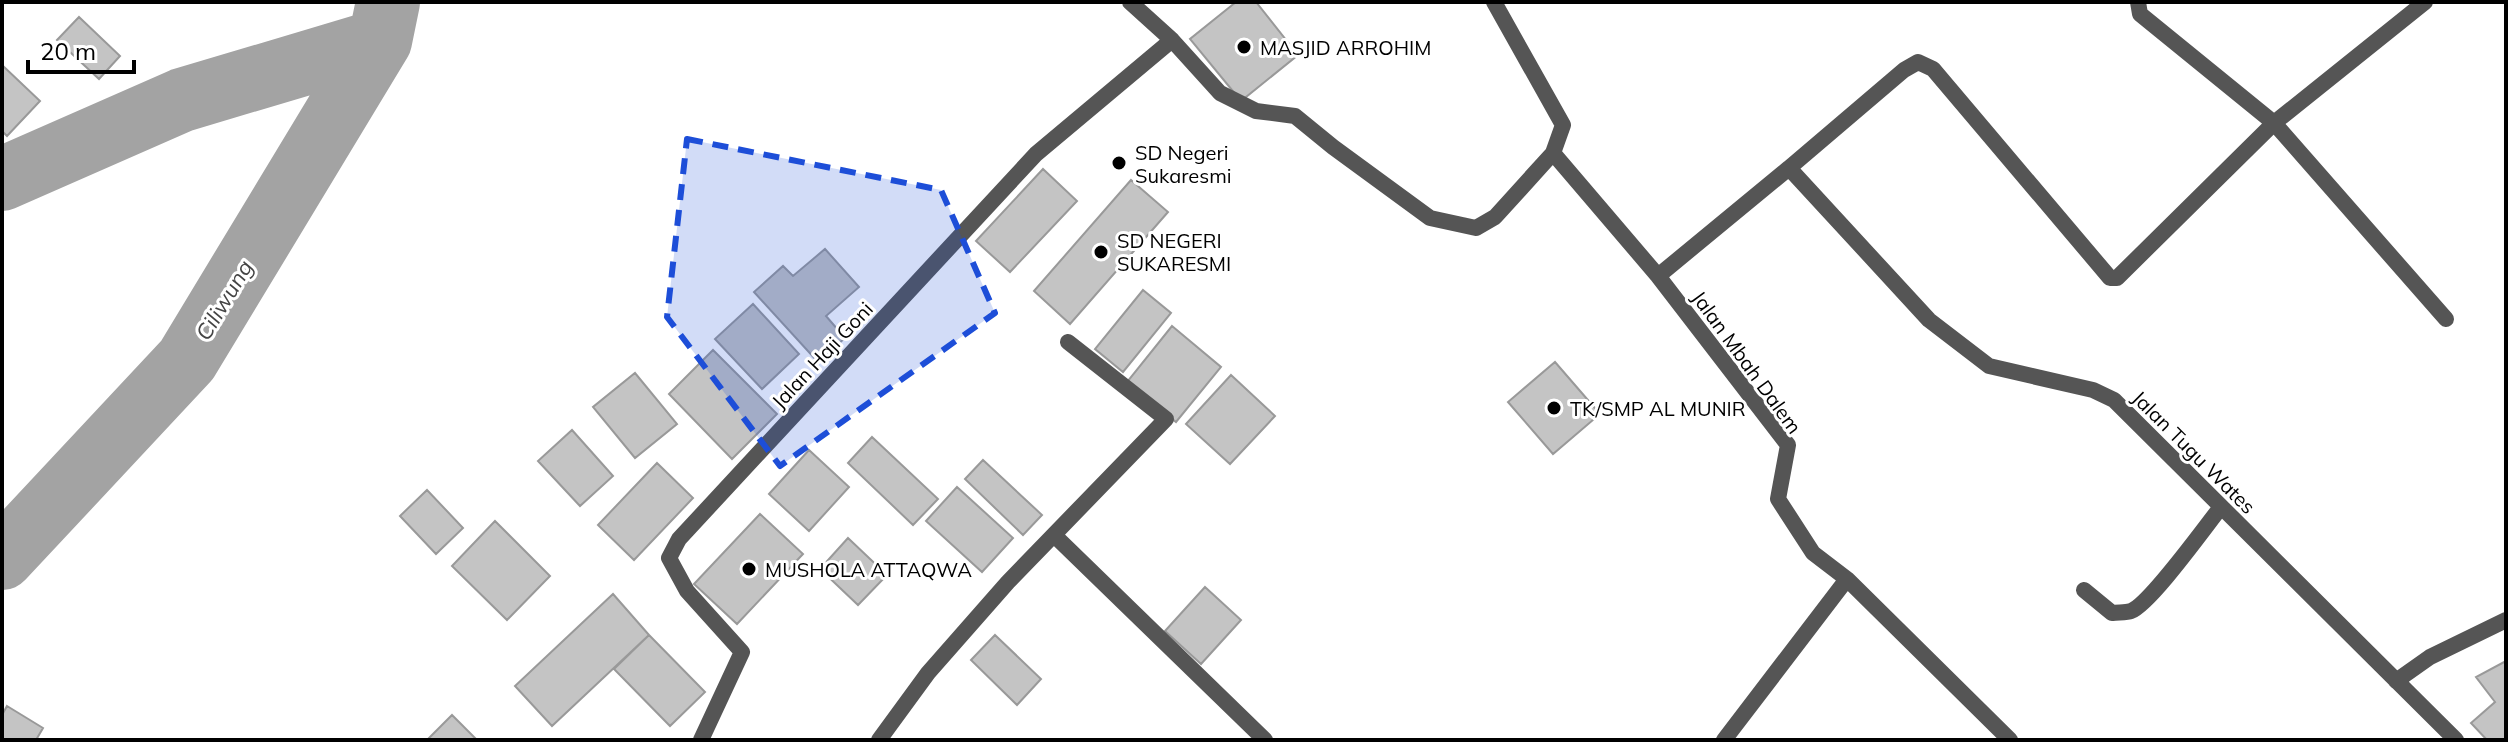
<svg xmlns="http://www.w3.org/2000/svg" width="2508" height="742" font-family="Mulish,sans-serif">
	<rect width="100%" height="100%" fill="#fff"/>
	<g fill="none" stroke-linecap="round" stroke-linejoin="round">
		<path stroke="#a3a3a3" stroke-width="64" d="M 2,179 L 182,100 L 380,41
			M 2,558 L 187,360 L 380,41 L 388,2"/>
	</g>
	<path fill="#c4c4c4" stroke="#999" stroke-width="2" d="M 1236,2 L 1256,2 L 1298,55 L 1241,101 L 1190,39 Z
		M 79,17 L 120,56 L 99,79 L 57,40 Z
		M 2,65 L 40,101 L 7,136 L 2,131 Z
		M 1043,169 L 1077,201 L 1010,272 L 976,241 Z
		M 1131,180 L 1168,212 L 1070,324 L 1034,291 Z
		M 825,249 L 859,287 L 826,316 L 845,338 L 818,362 L 754,292 L 783,266 L 793,276 Z
		M 1143,290 L 1171,313 L 1123,372 L 1095,349 Z
		M 753,304 L 799,354 L 762,389 L 715,339 Z
		M 1172,326 L 1221,367 L 1176,422 L 1127,382 Z
		M 713,350 L 777,414 L 732,459 L 669,394 Z
		M 1555,362 L 1600,414 L 1553,454 L 1508,402 Z
		M 635,373 L 677,424 L 635,458 L 593,407 Z
		M 1231,375 L 1275,416 L 1230,464 L 1186,424 Z
		M 572,430 L 613,476 L 580,506 L 538,461 Z
		M 872,437 L 938,499 L 913,525 L 848,463 Z
		M 809,450 L 849,487 L 809,531 L 769,494 Z
		M 983,460 L 1042,515 L 1023,535 L 965,479 Z
		M 657,463 L 693,498 L 634,560 L 598,525 Z
		M 957,487 L 1013,538 L 982,572 L 926,521 Z
		M 427,490 L 463,528 L 436,554 L 400,516 Z
		M 760,514 L 803,554 L 737,624 L 694,584 Z
		M 495,521 L 550,576 L 507,620 L 452,566 Z
		M 848,538 L 887,575 L 858,605 L 820,569 Z
		M 1205,587 L 1241,620 L 1201,664 L 1165,631 Z
		M 613,594 L 649,635 L 552,726 L 515,686 Z
		M 649,635 L 705,692 L 670,726 L 614,669 Z
		M 995,635 L 1041,679 L 1017,705 L 971,660 Z
		M 2506,661 L 2506,740 L 2487,740 L 2471,723 L 2495,702 L 2476,677 Z
		M 7,706 L 43,728 L 36,740 L 2,740 L 2,715 Z
		M 452,715 L 477,740 L 427,740 Z"/>
	<g fill="none" stroke-linecap="round" stroke-linejoin="round">
		<path stroke="#555" stroke-width="16" d="M 1130,2 L 1172,40 L 1220,93 L 1256,111 L 1295,116 L 1333,147 L 1430,218 L 1476,228 L 1495,217 L 1553,153
			M 1494,2 L 1563,125 L 1553,153 L 1658,276 L 1788,445 L 1778,499 L 1813,553 L 1847,579 L 1724,740
			M 2138,2 L 2140,14 L 2274,123 L 2446,319
			M 1789,168 L 1904,70 L 1918,62 L 1933,69 L 2110,278 L 2117,278 L 2274,123 L 2425,2
			M 1658,276 L 1789,168 L 1929,320 L 1989,366 L 2093,390 L 2114,400 L 2456,740
			M 1055,536 L 1265,740
			M 1847,579 L 2010,740
			M 2084,590 L 2112,613 C 2118,612 2126,613 2131,611 C 2150,604 2205,527 2221,507
			M 2396,681 L 2430,657 L 2506,620
			M 701,740 L 742,652 L 687,591 L 669,558 L 679,539 L 1036,154 L 1172,40
			M 879,740 L 928,673 L 1008,582 L 1166,419 L 1068,342"/>
	</g>
	<path fill="#1d4ed8" fill-opacity="0.2" stroke="#1d4ed8" stroke-width="6" stroke-dasharray="16 10" stroke-linejoin="round" d="M 687,139 L 941,190 L 995,313 L 780,466 L 667,317 Z"/>
	<g fill="#000" stroke="#fff" stroke-width="3">
		<circle cx="1244" cy="47" r="8"/>
		<circle cx="1119" cy="163" r="8"/>
		<circle cx="1101" cy="252" r="8"/>
		<circle cx="1554" cy="408" r="8"/>
		<circle cx="749" cy="569" r="8"/>
	</g>
	<g text-anchor="middle" dominant-baseline="central" stroke-width="6" stroke-linejoin="round" paint-order="stroke">
		<g font-size="20" fill="#000" stroke="#fff" text-anchor="start">
			<text x="1260" y="47">MASJID ARROHIM</text>
			<text x="1135" y="152">SD Negeri<tspan x="1135" dy="23">Sukaresmi</tspan></text>
			<text x="1117" y="240">SD NEGERI<tspan x="1117" dy="23">SUKARESMI</tspan></text>
			<text x="1570" y="408">TK/SMP AL MUNIR</text>
			<text x="765" y="569">MUSHOLA ATTAQWA</text>
		</g>
		<g font-size="20" fill="#000" stroke="#fff">
			<text transform="translate(822 355) rotate(-47)">Jalan Haji Goni</text>
			<text transform="translate(1747 362) rotate(54)">Jalan Mbah Dalem</text>
			<text transform="translate(2194 452) rotate(45)">Jalan Tugu Wates</text>
		</g>
		<g font-size="22" font-style="italic" fill="#444" stroke="#fff">
			<text transform="translate(224 300) rotate(-59)">Ciliwung</text>
		</g>
	</g>
	<rect width="2508" height="742" fill="none" stroke="#000000" stroke-width="8"/>
	<path d="M28 60v12h106v-12" fill="none" stroke="#000000" stroke-width="4"/>
	<text x="40" y="60" font-size="24" fill="#000000" stroke="#ffffff" stroke-width="6" paint-order="stroke">20 m</text>
</svg>
